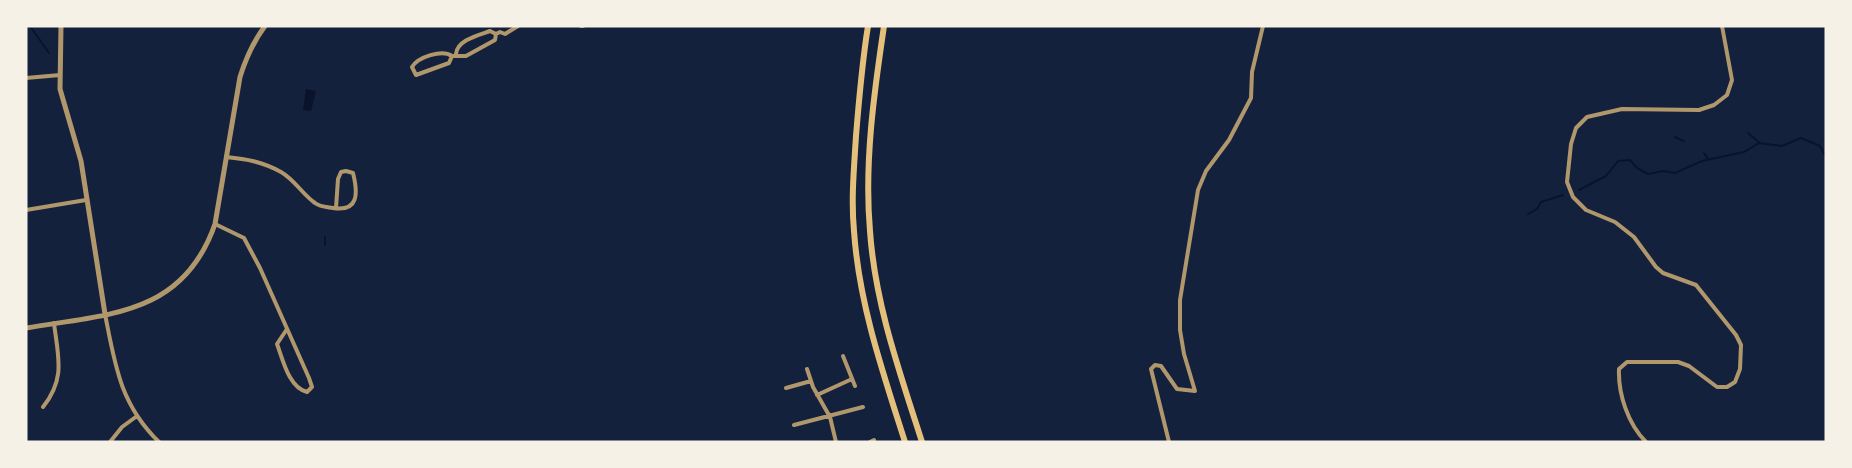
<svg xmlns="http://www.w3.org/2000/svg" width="1852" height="468" font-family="'Archivo Narrow',sans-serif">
	<rect width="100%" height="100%" fill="#14213d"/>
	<path fill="#0b132b" d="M 306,89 L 316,91 L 311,111 L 303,110 Z"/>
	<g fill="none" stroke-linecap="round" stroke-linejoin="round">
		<path stroke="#0b132b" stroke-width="2" d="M 30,26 L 49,53
			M 1748,133 L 1760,143
			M 1675,137 L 1684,141
			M 1704,153 L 1708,159
			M 1579,190 L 1606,176 L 1618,161 L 1630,160 L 1637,168 L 1648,174 L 1663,171 L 1675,173 L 1702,161 L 1744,152 L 1759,143 L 1782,146 L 1801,138 L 1820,146 L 1826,157
			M 1528,214 L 1537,209 L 1541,202 L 1563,195
			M 325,237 L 325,245"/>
		<path stroke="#b1986c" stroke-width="4" d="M 581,26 L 583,26
			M 456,54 C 457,40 479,35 490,31 L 496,34
			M 452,56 C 442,49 418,57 412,67 L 416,75 L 449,63 L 452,56 L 466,56 L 495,40 L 496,34 L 500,32 L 505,34 L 518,26
			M 26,78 L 60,75
			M 226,157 C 247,159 263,162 281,172 C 295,180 302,194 315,203 C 320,207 327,207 333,208 C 359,212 358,193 353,173 L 346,171 L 341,172 L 338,179 L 336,208
			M 26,210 L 86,200
			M 215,224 L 244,238 L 260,268 L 309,378 L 312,387 L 307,392 C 289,388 283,360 277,344 L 287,329
			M 105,314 C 115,365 120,404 159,442
			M 843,356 L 855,386
			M 807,369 L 813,387 L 830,417 L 836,442
			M 786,388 L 811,381
			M 817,395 L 852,379
			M 43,407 C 66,378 58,357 54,323
			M 794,425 L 863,407
			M 110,442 L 122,427 L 137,416
			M 870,442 L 874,440
			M 1169,442 L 1151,369 L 1155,365 L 1161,366 L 1177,389 L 1195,391 L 1184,354 L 1180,330 L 1180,300 L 1198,190 L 1206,171 L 1229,140 L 1251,98 L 1252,72 L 1263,26
			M 1646,442 C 1628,424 1618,394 1619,369 L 1627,362 L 1678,362 L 1689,366 L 1717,387 L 1727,387 L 1735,382 L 1740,369 L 1741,345 L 1736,335 L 1696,285 L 1663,273 L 1656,267 L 1634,237 L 1615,222 L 1586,210 L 1573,197 L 1567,182 L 1571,144 L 1576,128 L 1587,117 L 1622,109 L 1699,110 L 1714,105 L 1727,95 L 1732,80 L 1722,26"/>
		<path stroke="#b1986c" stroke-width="5" d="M 61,26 L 60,89 L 81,161 L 105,314
			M 26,328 C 108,314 183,316 215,224 L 240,77 C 246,58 253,42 265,26"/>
		<path stroke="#e5c07b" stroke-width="6" d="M 868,26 C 862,63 859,99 856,136 C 854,168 851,200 854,231 C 859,304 883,373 905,442
			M 884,26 C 874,93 864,164 870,231 C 875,304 900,373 922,442"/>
	</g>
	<rect width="1852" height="468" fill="none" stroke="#f6f1e7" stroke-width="55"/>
</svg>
